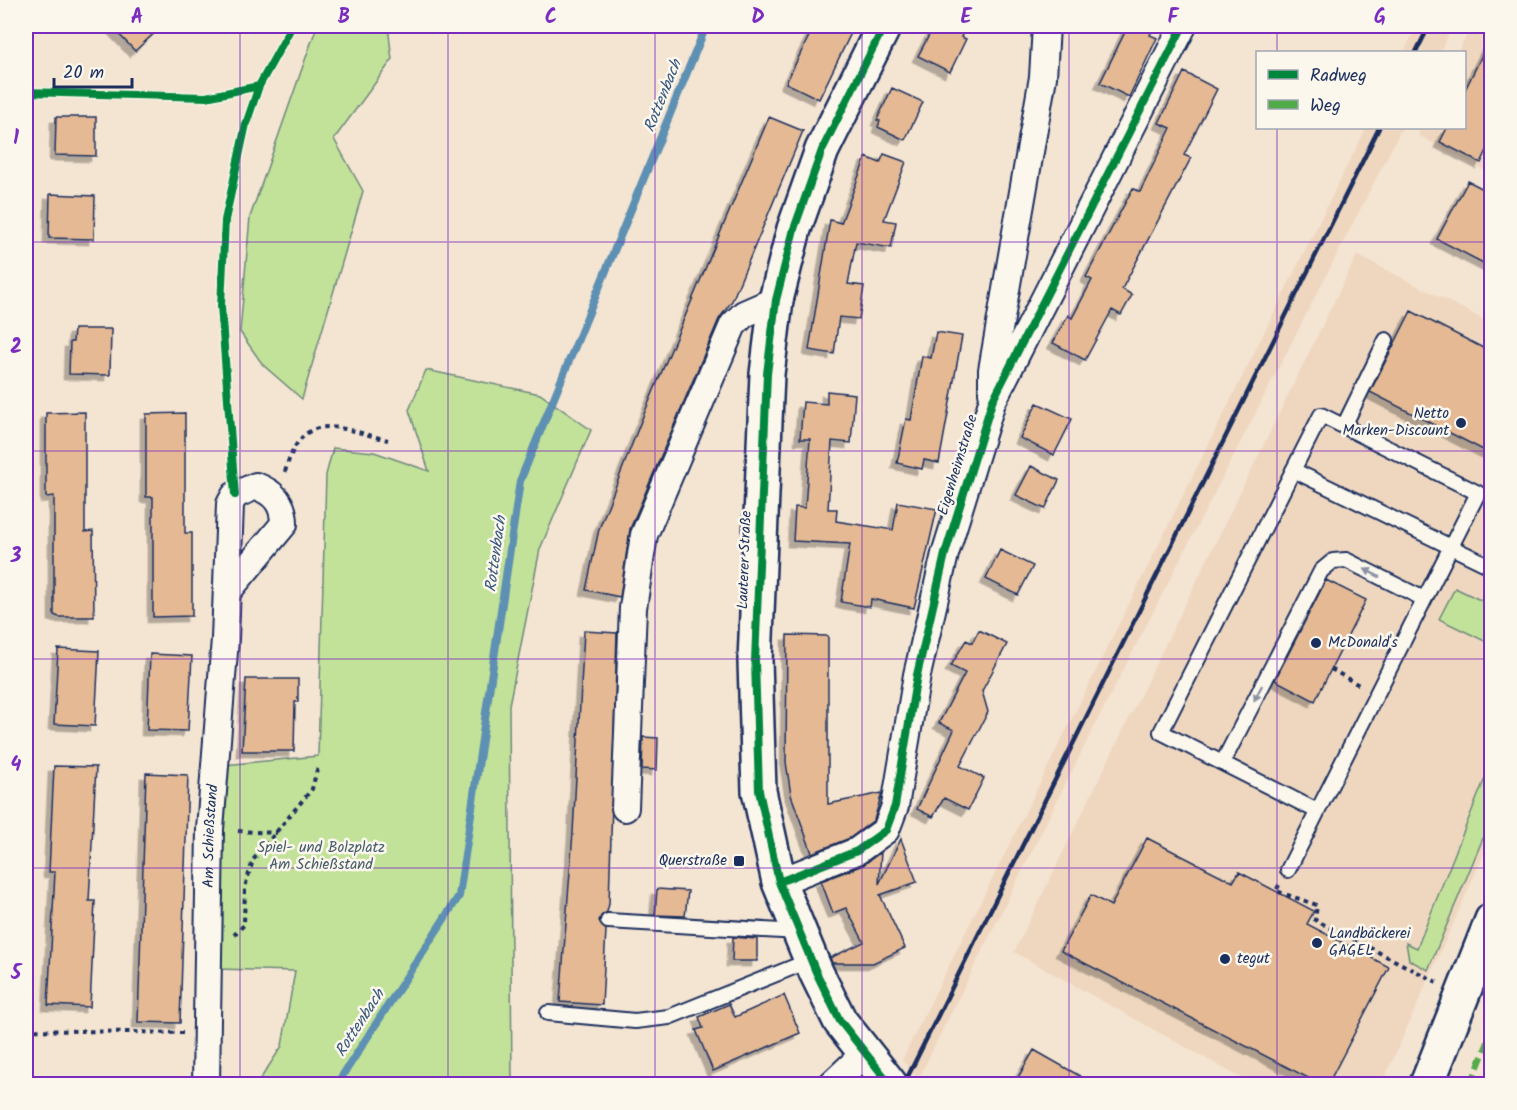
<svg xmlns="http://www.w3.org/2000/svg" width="1517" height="1110" font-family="Kalam,sans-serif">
	<defs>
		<filter id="shadow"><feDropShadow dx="-5.5" dy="5.5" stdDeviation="0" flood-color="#0004"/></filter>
	</defs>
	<rect width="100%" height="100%" fill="#f4e4d2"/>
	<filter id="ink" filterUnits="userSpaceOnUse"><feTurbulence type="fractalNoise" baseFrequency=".0167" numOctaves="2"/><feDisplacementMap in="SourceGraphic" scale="12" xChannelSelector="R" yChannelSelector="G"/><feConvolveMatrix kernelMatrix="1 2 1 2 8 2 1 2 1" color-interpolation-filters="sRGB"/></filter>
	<g filter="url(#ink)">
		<path fill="#efd7bf" d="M 1417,26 L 1453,26 L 1440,52 L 1404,52 Z
			M 1471,26 L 1491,26 L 1491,174 L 1418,135 L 1421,128 L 1464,128 L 1464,52 L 1458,52 Z
			M 1366,128 L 1402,128 L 1092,731 L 918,1079 L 902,1060 Z
			M 1357,255 L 1491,323 L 1491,838 L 1382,1084 L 1252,1084 L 1014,952 Z"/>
		<path fill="#c2e199" stroke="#6e887c" stroke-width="1.5" d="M 317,26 L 388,26 L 392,60 L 334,139 L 363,191 L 302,399 L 263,365 L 240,332 L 250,217 Z
			M 426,370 L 540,394 L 591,430 L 540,549 L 509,705 L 512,1084 L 257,1084 L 282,1046 L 295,971 L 217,969 L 224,765 L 318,756 L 326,475 L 333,448 L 374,452 L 429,471 L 409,410 Z
			M 1455,588 L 1491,605 L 1491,644 L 1439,619 Z
			M 1491,763 L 1491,819 L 1428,970 L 1409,960 L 1406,943 L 1417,948 Z"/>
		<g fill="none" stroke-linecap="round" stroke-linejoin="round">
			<path stroke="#5d90b2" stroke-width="8" d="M 337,1084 L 459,896 L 520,481 L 706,26"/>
		</g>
		<path fill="#e4b994" stroke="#1b2f5e" stroke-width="1.5" filter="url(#shadow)" d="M 111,26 L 162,26 L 135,51 Z
			M 814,26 L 836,26 L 851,33 L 819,99 L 786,83 Z
			M 934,26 L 966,26 L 961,37 L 966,39 L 950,72 L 918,56 Z
			M 1128,26 L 1155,26 L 1150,35 L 1157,38 L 1129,97 L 1100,83 Z
			M 1491,37 L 1491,142 L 1481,163 L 1440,142 L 1447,128 L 1464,128 L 1464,92 Z
			M 1184,72 L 1217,89 L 1184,155 L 1191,158 L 1122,289 L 1132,295 L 1121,315 L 1112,310 L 1085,360 L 1053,343 L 1068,315 L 1072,318 L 1092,280 L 1086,277 L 1133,188 L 1140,192 L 1171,128 L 1159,123 Z
			M 892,88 L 923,102 L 905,140 L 878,127 L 880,121 L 877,120 Z
			M 56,117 L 96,117 L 96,156 L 55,155 Z
			M 769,117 L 803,131 L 732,301 L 719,319 L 630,529 L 620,597 L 586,590 L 599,529 L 641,421 Z
			M 884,154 L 906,162 L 884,220 L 896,222 L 891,248 L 856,242 L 848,284 L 864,286 L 859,319 L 839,317 L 834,354 L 809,350 L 830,220 L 841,223 L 866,157 L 880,163 Z
			M 1468,181 L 1491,193 L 1491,267 L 1437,239 Z
			M 50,194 L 95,196 L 94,239 L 49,238 Z
			M 1411,311 L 1491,352 L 1491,454 L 1370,392 Z
			M 74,329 L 111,329 L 110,375 L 69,374 L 70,342 L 73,342 Z
			M 936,332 L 962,336 L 939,463 L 924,460 L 922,469 L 897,463 L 906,419 L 911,420 L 922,356 L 931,358 Z
			M 827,391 L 855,394 L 851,443 L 832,441 L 828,509 L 837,509 L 836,521 L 893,530 L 898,502 L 937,509 L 914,608 L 871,599 L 870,607 L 841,602 L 850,544 L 793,541 L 795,507 L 805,508 L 810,439 L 800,439 L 803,402 L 827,404 Z
			M 1037,403 L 1072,419 L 1054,455 L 1020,438 Z
			M 85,412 L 85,532 L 93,531 L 94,617 L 59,617 L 54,615 L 54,496 L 46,497 L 46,413 Z
			M 185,413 L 185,533 L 192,533 L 192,616 L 153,617 L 153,497 L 146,497 L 146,414 Z
			M 1031,466 L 1059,480 L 1045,509 L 1016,495 Z
			M 1000,550 L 1033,566 L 1018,595 L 986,579 Z
			M 1326,580 L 1366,600 L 1315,701 L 1275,680 Z
			M 979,630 L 1007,644 L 982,691 L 988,712 L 960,766 L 984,778 L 968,810 L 944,798 L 933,817 L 917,809 L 954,730 L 939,723 L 965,673 L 951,666 L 966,640 L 972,643 Z
			M 584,631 L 617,633 L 609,904 L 607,912 L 601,916 L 599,921 L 606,930 L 602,1005 L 560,1002 L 573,832 Z
			M 787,635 L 828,636 L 828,804 L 882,793 L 874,820 L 850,838 L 812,853 L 791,795 L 786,762 Z
			M 58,649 L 99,651 L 95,726 L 54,724 Z
			M 150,654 L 192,656 L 188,731 L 147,730 Z
			M 246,679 L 298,679 L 298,702 L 295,702 L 294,751 L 242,751 Z
			M 643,737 L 658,738 L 657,770 L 642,769 Z
			M 54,766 L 96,767 L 89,901 L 95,901 L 90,1007 L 48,1005 L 55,872 L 49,872 Z
			M 146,773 L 188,775 L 180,1023 L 138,1022 Z
			M 1147,838 L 1233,882 L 1239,872 L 1314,911 L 1307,924 L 1389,967 L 1328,1084 L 1320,1084 L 1061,951 L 1091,895 L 1111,906 Z
			M 901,839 L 917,882 L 880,895 L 905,948 L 873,963 L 832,963 L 830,958 L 864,942 L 846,908 L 833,913 L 821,881 L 863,865 L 881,852 L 879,884 Z
			M 657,889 L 688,891 L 685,916 L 655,915 Z
			M 733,937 L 757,939 L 757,961 L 732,961 Z
			M 784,995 L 800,1033 L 713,1071 L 696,1030 L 703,1028 L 699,1017 L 729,1004 L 735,1017 Z
			M 1034,1050 L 1094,1084 L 1014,1084 Z"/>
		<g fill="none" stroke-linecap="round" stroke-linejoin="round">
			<defs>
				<path id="lane" d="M 1344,426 L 1386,340
					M 1293,470 L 1492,567
					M 1223,762 L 1321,571 L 1333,561 L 1346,560 L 1424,599
					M 1288,870 L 1478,493 L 1321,415 L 1161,732 L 1317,811
					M 608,921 L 799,932
					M 548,1013 L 635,1021 L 669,1017 L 811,960"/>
				<g id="street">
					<path d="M 992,392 L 992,370 L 1043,77 L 1046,26"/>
					<path d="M 625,808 L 633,608 L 644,535 L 733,325 L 744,314 L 776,300"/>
					<path d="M 779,882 L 857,851 L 886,830 L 895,806 L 917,675 L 945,554 L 992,402 L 1183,26"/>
					<path id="s1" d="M 206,1084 L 210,829 L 225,639 L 230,504 L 235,495 L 256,486 C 275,493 284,504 284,524 L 228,591"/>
					<path d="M 832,1084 L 864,1054"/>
				</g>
				<path id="secondary" d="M 884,26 L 822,150 L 794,229 L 776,300 L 767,374 L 755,661 L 759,791 L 779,882 L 816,972 L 840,1021 L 890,1084
					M 1427,1084 L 1492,920"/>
			</defs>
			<use href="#lane" stroke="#1b2f5e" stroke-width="18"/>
			<use href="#street" stroke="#1b2f5e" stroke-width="30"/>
			<use href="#secondary" stroke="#1b2f5e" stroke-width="38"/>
			<path stroke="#1b2f5e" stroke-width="4" stroke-dasharray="4.5 4.5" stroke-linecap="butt" d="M 285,472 C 303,407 337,428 388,440
				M 1331,669 L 1359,685
				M 238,831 L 277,833
				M 1279,885 L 1276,891 L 1317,905 L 1315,920 L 1437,982
				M 234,935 L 244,925 L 245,887 L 253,860 L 312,789 L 318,766
				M 26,1030 L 183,1033"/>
			<use href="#lane" stroke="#fbf7ec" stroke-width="14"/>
			<use href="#street" stroke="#fbf7ec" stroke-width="26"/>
			<use href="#secondary" stroke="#fbf7ec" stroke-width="33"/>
			<path stroke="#1b2f5e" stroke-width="4.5" d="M 1416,52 L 1429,26
				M 904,1084 L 1379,128"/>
			<path stroke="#52ab49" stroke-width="6" stroke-dasharray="12 6" stroke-linecap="butt" d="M 200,28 L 201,26
				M 1471,1084 L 1492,1032"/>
			<defs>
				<path id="cycleway" d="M 884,26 L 822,150 L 794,229 L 776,300 L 767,374 L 755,661 L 759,791 L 779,882 L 816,972 L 840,1021 L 890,1084
					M 26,92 L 206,97 L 259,86
					M 235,495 L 221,306 L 225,220 L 246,124 L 259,86 L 292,26
					M 779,882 L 857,851 L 886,830 L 895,806 L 917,675 L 945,554 L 992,402 L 1183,26"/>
			</defs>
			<use href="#cycleway" stroke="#fbf7ec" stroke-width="11"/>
			<use href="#cycleway" stroke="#00873e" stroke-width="8"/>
		</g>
		<defs><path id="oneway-solid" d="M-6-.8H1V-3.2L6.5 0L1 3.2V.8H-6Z" transform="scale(1.5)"/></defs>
		<g fill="#8b93a5">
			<use href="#oneway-solid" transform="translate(1372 573) rotate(-153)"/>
			<use href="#oneway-solid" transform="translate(1258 693) rotate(117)"/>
		</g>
	</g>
	<path fill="none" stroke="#7b2cbf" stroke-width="1.5" stroke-opacity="0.55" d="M 240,26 L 240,1084M 448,26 L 448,1084M 655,26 L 655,1084M 862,26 L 862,1084M 1069,26 L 1069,1084M 1277,26 L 1277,52M 1277,128 L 1277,1084M 26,242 L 1492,242M 26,451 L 1492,451M 26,659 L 1492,659M 26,868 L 1492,868"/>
	<g fill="#1b2f5e" stroke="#fbf7ec" stroke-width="2">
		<circle cx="1461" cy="423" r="6"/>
		<circle cx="1316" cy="643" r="6"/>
		<rect x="733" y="855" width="12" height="12" rx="3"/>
		<circle cx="1317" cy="943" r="6"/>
		<circle cx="1225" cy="959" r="6"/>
	</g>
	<g text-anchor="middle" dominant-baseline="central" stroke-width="5" stroke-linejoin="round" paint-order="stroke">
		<g font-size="15" fill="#1b2f5e" stroke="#fbf7ec" text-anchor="start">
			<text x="1449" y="414" text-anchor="end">Netto<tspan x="1449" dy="17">Marken-Discount</tspan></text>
			<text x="1328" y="643">McDonald's</text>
			<text x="727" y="861" text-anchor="end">Querstraße</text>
			<text x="1329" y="934">Landbäckerei<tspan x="1329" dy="17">GAGEL</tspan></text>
			<text x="1237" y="959">tegut</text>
		</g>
		<g font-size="15" fill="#1b2f5e" stroke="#fbf7ec">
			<text transform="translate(958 465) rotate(-73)">Eigenheimstraße</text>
			<text transform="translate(745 560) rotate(-88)">Lauterer Straße</text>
			<text stroke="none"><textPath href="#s1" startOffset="248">Am Schießstand</textPath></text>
		</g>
		<g font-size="15" fill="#455c6d" stroke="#fbf7ec">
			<text x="321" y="848">Spiel- und Bolzplatz<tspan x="321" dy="17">Am Schießstand</tspan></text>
		</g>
		<g font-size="16" font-style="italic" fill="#365781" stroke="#fbf7ec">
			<text transform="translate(663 96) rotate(-68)">Rottenbach</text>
			<text transform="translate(496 554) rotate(-82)">Rottenbach</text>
			<text transform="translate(360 1023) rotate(-57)">Rottenbach</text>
		</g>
	</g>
	<rect width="1517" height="1110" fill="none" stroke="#fbf7ec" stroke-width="66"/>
	<rect x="1256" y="51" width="210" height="78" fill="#fbf7ec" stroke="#a1a7b3" stroke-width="1.5"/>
	<rect x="1268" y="70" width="30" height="9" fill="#00873e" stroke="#a1a7b3" stroke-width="1.5"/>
	<text x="1310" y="81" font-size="18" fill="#1b2f5e">Radweg</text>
	<rect x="1268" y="100" width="30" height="9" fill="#52ab49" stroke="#a1a7b3" stroke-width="1.5"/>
	<text x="1310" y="111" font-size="18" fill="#1b2f5e">Weg</text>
	<path d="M54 78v9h78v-9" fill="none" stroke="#1b2f5e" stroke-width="3"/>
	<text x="63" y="78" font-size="18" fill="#1b2f5e" stroke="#fbf7ec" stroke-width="4.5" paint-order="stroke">20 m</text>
	<rect x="33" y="33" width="1451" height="1044" fill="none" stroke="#7b2cbf" stroke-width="2"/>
	<g font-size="20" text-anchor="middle" font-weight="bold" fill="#7b2cbf">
		<text x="137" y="23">A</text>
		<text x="344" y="23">B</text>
		<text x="551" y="23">C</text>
		<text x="758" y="23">D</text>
		<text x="966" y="23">E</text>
		<text x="1173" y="23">F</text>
		<text x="1380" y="23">G</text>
		<text x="16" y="144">1</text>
		<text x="16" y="353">2</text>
		<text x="16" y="562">3</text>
		<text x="16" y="771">4</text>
		<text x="16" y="979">5</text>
	</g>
</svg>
